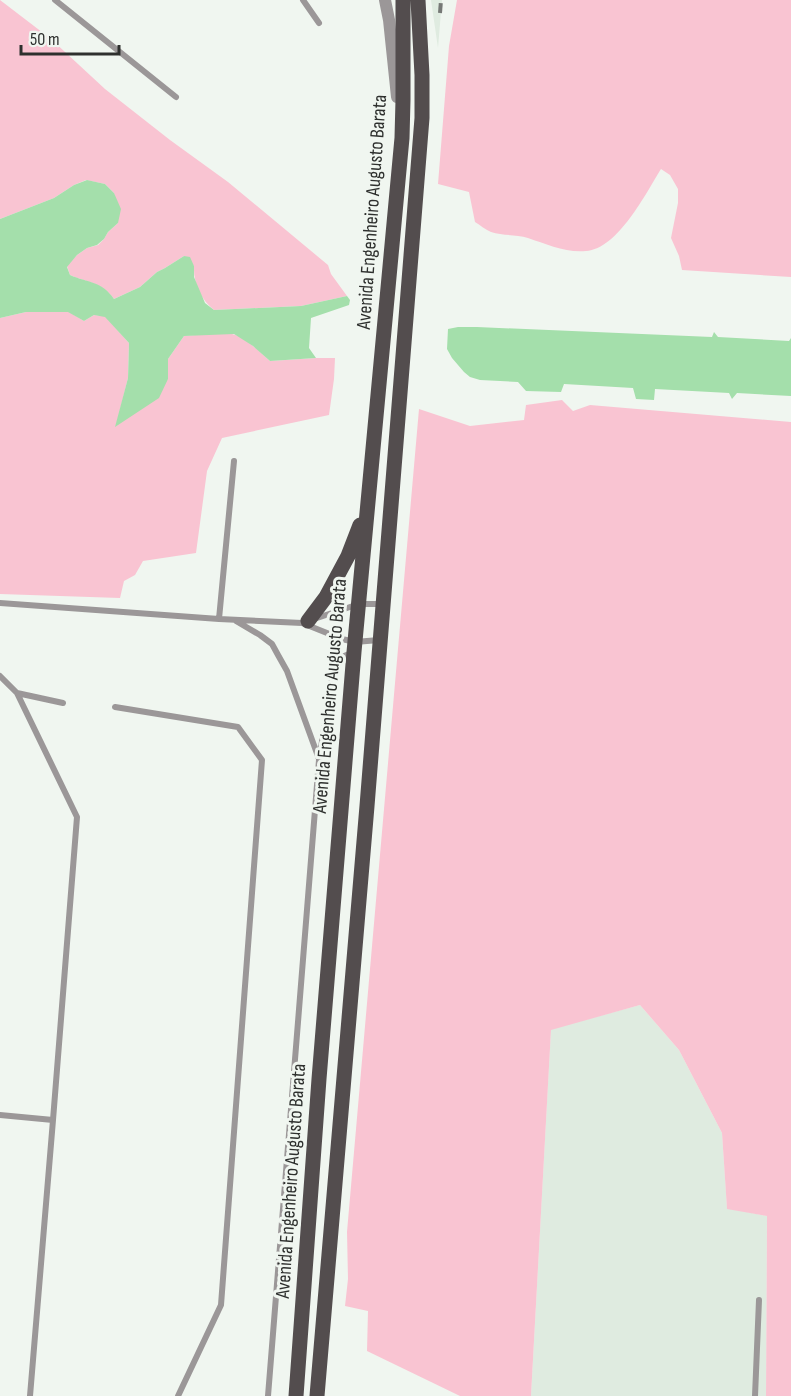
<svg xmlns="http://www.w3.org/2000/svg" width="791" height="1396" font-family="'Sofia Sans Condensed',sans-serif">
	<rect width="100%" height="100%" fill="#f0f6f0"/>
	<path fill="#dfebe0" d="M 431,0 L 442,0 L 438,48 Z
		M 640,1005 L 679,1050 L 722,1133 L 727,1208 L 767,1216 L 766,1396 L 531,1396 L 551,1029 Z"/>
	<path fill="#f9c4d2" d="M 0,0 L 51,39 L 105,89 L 170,140 L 228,182 L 328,265 L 331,274 L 347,296 L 301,306 L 214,310 C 201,300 193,283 194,266 L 184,256 L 165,268 L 157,272 L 140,287 L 114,299 C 102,282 88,283 70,275 L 67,266 L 77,255 L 87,248 L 98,245 L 104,239 L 108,232 L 118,223 L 114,193 L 105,184 L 86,180 L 74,185 L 54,198 L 0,219 Z
		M 457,0 L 791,0 L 791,277 L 682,270 L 679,256 L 671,238 L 678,203 L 678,189 L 670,175 L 661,169 C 646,193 618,249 586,251 C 566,253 546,244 528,238 C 516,234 502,236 491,232 C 486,230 480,225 475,222 L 469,192 L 438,184 L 449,46 Z
		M 26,312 L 69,312 L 84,321 L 94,315 L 105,316 L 129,343 L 128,378 L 116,426 L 168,379 L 168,359 L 184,336 C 199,335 218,332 232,334 C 244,336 261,353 270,361 L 316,358 L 335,358 L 334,379 L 329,415 L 222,438 L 207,471 L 196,553 L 143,561 L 135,575 L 124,581 L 120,598 L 0,594 L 0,318 Z
		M 562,400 L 573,411 L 590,405 L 791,422 L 791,1396 L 766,1396 L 767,1216 L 727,1209 L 722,1133 L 679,1050 L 640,1005 L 551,1030 L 531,1396 L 460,1396 L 367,1351 L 368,1311 L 345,1306 L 348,1279 L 347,1232 L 419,409 L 470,426 L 524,420 L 526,405 Z"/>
	<path fill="#a4dfab" d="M 87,180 L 105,184 L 114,193 L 121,209 L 118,223 L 108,232 L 104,239 L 97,245 L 87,248 L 77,255 L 67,267 L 70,275 C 88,283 102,281 114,299 L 140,287 L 157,272 L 165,268 L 184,256 L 190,257 L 194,266 L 194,277 L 205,303 L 214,310 L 301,306 L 347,296 L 350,300 L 349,305 L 311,318 L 309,348 L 316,358 L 270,361 L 253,346 L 234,334 L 184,336 L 168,359 L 168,379 L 159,398 L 115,427 L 128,378 L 129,343 L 105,317 L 94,315 L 84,321 L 68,312 L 26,312 L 0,318 L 0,219 L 54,198 L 74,185 Z
		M 458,327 L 477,327 L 712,337 L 714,332 L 718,337 L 789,341 L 791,338 L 791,396 L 737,393 L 732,399 L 729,393 L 655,389 L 654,400 L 636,399 L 633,388 L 564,384 L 561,392 L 526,391 L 518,382 L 480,380 L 470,377 L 464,372 L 452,358 L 447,349 L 448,329 Z"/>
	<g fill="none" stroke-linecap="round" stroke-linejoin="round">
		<path stroke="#9b9798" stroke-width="6" d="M 55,0 L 176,97
			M 303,0 L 319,23
			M 0,603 L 219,619 L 302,623 L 342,639 L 355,642 L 379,640
			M 219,619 L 234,461
			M 314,619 L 359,604 L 383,604
			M 236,621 L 260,635 L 272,644 L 278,655 L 287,671 L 319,759
			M 0,676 L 17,693 L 63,703
			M 17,693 L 77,817 L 53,1120
			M 115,707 L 238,727 L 262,760 L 221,1305 L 178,1396
			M 0,1115 L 53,1120 L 30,1396
			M 268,1396 L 319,760 L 334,667 C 340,658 344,655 354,652
			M 755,1396 L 759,1300"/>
		<path stroke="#9b9798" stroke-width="12" d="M 385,0 L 389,20 L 397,97"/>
		<path stroke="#534d4e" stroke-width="15" d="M 308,621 L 326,597 L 348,556 L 360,525
			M 296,1396 L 319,1079 L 354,652 L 402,138 L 403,100 L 403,0
			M 317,1396 L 367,806 L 422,118 L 422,75 L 418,0"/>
		<path stroke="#767976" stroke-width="4" stroke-dasharray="10 10" stroke-linecap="butt" d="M 440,13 L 441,0"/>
	</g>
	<g text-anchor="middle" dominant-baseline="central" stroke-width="6" stroke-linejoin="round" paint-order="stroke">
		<g font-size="20" fill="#2e302e" stroke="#f0f6f0">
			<text transform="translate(372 212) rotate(-86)">Avenida Engenheiro Augusto Barata</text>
			<text transform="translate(330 696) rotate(-85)">Avenida Engenheiro Augusto Barata</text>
			<text transform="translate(291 1181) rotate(-86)">Avenida Engenheiro Augusto Barata</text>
		</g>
	</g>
	<path d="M21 45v9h98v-9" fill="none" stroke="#2e302e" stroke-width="3"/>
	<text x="30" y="45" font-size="18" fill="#2e302e" stroke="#f0f6f0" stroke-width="4.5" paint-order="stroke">50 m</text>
</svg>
